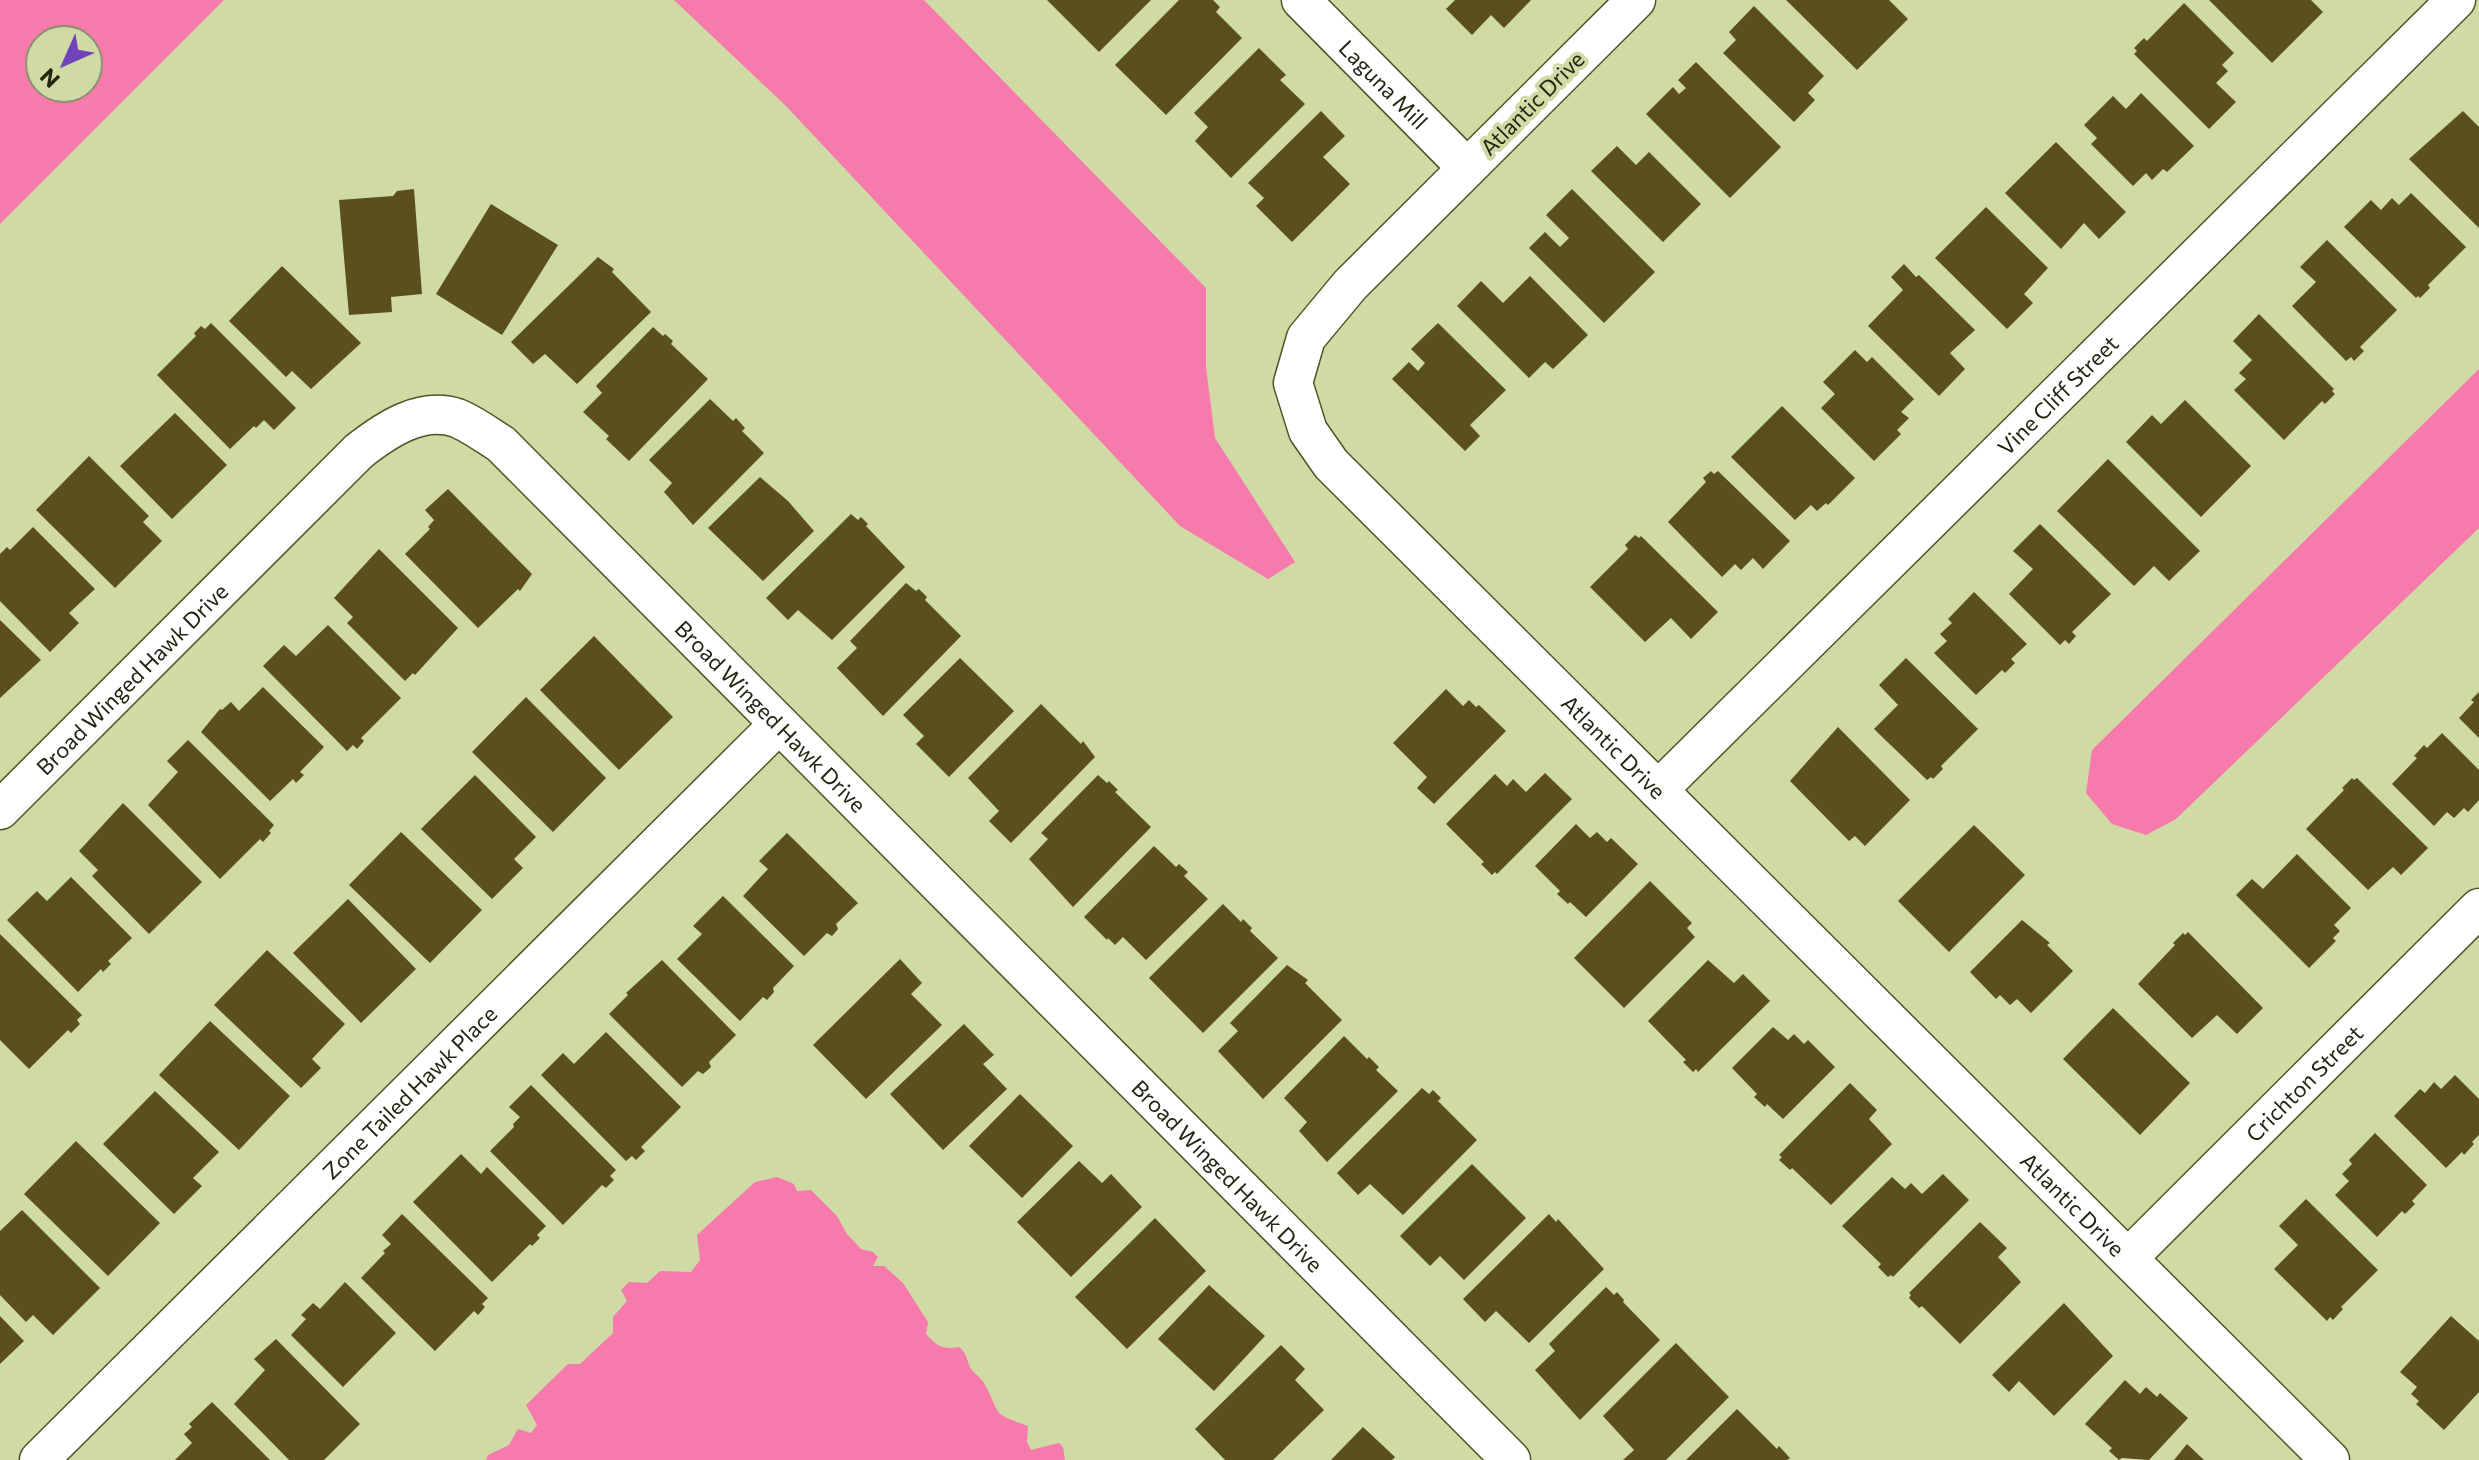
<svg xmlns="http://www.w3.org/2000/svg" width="2479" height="1460" font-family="Commissioner,sans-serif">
	<rect width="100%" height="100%" fill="#d0daa5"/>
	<path fill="#f67aab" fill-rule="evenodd" d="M 0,0 L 224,0 L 0,224 ZM 40,40 L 88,40 L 88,88 L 40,88 Z
		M 674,0 L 924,0 L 1206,288 L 1206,367 L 1215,438 L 1295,562 L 1268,579 L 1180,526 L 786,106 Z
		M 2479,369 L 2479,528 L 2176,819 L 2146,835 L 2112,824 L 2086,793 L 2092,750 Z
		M 777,1177 L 794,1184 L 797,1191 L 811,1190 L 837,1216 L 847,1234 L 861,1249 L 873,1252 L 878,1257 L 873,1266 L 884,1266 L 903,1283 L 928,1322 L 926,1334 C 937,1346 942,1350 959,1347 C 968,1354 966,1360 971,1369 C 975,1374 981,1378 984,1383 C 1002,1416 990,1413 1028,1426 L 1027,1442 L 1031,1450 L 1059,1443 L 1063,1447 L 1065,1460 L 486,1460 L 488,1455 L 509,1445 L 518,1429 L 531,1433 L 537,1425 L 526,1405 L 568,1364 L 580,1364 L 613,1333 L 613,1317 L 627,1301 L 621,1290 L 629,1282 L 647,1283 L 660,1271 L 691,1272 L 700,1260 L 697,1235 L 755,1182 Z"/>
	<path fill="#5b4f1d" d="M 1047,0 L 1151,0 L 1099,52 Z
		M 1179,0 L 1213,0 L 1220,7 L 1216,12 L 1242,38 L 1166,115 L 1115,65 Z
		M 1455,0 L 1531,0 L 1504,28 L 1491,15 L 1472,35 L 1446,9 Z
		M 1786,0 L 1889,0 L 1908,19 L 1857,70 Z
		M 2209,0 L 2311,0 L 2323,12 L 2272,63 Z
		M 2184,3 L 2234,53 L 2222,65 L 2228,71 L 2216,83 L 2236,102 L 2209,129 L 2134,54 L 2137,51 L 2134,48 L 2144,38 L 2147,41 Z
		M 1754,6 L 1824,76 L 1808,93 L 1815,100 L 1794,122 L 1723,53 L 1736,40 L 1729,32 Z
		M 1259,48 L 1286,75 L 1280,80 L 1305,104 L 1231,178 L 1195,141 L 1208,127 L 1194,113 Z
		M 1696,62 L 1781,147 L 1730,198 L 1646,114 L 1673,87 L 1679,94 L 1686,88 L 1678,80 Z
		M 2141,93 L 2194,146 L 2167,172 L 2163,169 L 2152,180 L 2146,173 L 2133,186 L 2091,144 L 2097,138 L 2084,125 L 2113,96 L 2126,109 Z
		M 1321,111 L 1345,136 L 1323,157 L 1350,184 L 1292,242 L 1256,206 L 1264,198 L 1248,183 Z
		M 2463,111 L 2479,127 L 2479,228 L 2409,159 Z
		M 2056,142 L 2126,212 L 2099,239 L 2084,223 L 2061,249 L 2005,193 Z
		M 1617,146 L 1636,165 L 1649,152 L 1701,204 L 1663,242 L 1591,171 Z
		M 414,189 L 422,294 L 391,297 L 392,312 L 349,315 L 339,200 L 393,196 L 397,191 Z
		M 1572,189 L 1655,272 L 1604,323 L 1529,248 L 1545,232 L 1560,247 L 1569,238 L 1546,215 Z
		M 2411,193 L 2466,247 L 2428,285 L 2430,288 L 2420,298 L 2418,296 L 2416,298 L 2344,227 L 2371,200 L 2381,210 L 2392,198 L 2399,205 Z
		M 491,204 L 558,245 L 502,335 L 436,294 Z
		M 1986,207 L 2048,268 L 2024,294 L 2033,303 L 2007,329 L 1935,258 Z
		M 2327,240 L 2397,310 L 2360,347 L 2364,351 L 2354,361 L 2351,357 L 2346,361 L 2292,306 L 2316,282 L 2300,267 Z
		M 598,257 L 614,269 L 612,272 L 651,312 L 577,384 L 545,354 L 533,364 L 511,342 Z
		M 1904,264 L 1916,277 L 1919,275 L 1975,330 L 1950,353 L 1965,369 L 1939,396 L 1868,326 L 1903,290 L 1891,277 Z
		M 282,266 L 361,343 L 311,389 L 292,371 L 286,377 L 229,321 Z
		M 1530,276 L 1588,335 L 1553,369 L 1545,362 L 1529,378 L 1457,306 L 1481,281 L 1503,303 Z
		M 2259,314 L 2334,389 L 2332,391 L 2335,394 L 2325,404 L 2322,401 L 2284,440 L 2234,390 L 2246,379 L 2239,373 L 2252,360 L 2233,341 Z
		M 211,323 L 296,408 L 274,430 L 264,420 L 256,428 L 254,426 L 230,449 L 157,375 L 196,336 L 194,333 L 201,326 L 205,329 Z
		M 1438,323 L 1506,390 L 1470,425 L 1480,436 L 1465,451 L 1392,379 L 1409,362 L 1418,371 L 1425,363 L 1411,349 Z
		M 653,327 L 663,336 L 665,334 L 673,341 L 671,344 L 708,379 L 629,461 L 606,439 L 609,436 L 583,412 L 602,393 L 596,386 Z
		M 1855,350 L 1867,362 L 1872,357 L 1914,399 L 1901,412 L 1909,418 L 1897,430 L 1901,434 L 1874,461 L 1821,408 L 1835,394 L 1823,382 Z
		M 710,399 L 733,421 L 736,418 L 745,428 L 742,431 L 764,453 L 693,525 L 664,492 L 672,483 L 649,460 Z
		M 2185,400 L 2251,466 L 2201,517 L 2126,442 L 2152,415 L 2161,424 Z
		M 1782,406 L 1855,478 L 1828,505 L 1826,503 L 1817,511 L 1811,505 L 1795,520 L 1731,457 Z
		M 175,413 L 227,465 L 172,519 L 120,466 Z
		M 89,456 L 149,516 L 143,522 L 162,541 L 115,588 L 36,510 Z
		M 2108,459 L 2200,551 L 2169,581 L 2154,566 L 2134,586 L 2057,511 Z
		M 1711,471 L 1714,474 L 1718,471 L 1790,541 L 1763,569 L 1753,558 L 1741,570 L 1735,564 L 1722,577 L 1668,522 L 1706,482 L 1703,478 Z
		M 760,477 L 788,501 L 814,531 L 763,581 L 708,528 Z
		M 448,489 L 532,574 L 520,591 L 518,589 L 478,628 L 405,554 L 430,529 L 428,527 L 434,520 L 425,510 Z
		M 851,514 L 858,520 L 861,517 L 868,524 L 866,526 L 905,567 L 832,640 L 798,610 L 788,620 L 766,598 Z
		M 2040,524 L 2111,594 L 2072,632 L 2076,636 L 2069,644 L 2065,640 L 2060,645 L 2009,594 L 2033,569 L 2013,551 Z
		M 33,527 L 95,589 L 69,613 L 79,623 L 50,652 L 0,601 L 0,554 L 7,547 L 10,550 Z
		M 1635,535 L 1639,538 L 1641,536 L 1718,612 L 1691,639 L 1671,618 L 1645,642 L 1590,587 L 1628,549 L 1625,545 Z
		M 379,549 L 458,628 L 415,675 L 413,673 L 405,681 L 347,623 L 353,617 L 334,598 Z
		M 906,583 L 916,591 L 919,589 L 927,597 L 925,600 L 961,636 L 883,716 L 837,668 L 857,648 L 850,641 Z
		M 1974,592 L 2027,644 L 2011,659 L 2015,663 L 2005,673 L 2002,670 L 1976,695 L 1934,653 L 1947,641 L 1940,634 L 1952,623 L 1948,619 Z
		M 0,620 L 41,660 L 0,698 Z
		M 328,625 L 401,698 L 361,738 L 364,741 L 357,749 L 353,745 L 347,751 L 263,666 L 284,645 L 296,656 Z
		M 594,636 L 673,717 L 619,770 L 540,690 Z
		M 960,658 L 1014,711 L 949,777 L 916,744 L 924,736 L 903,715 Z
		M 1906,658 L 1978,729 L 1941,766 L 1943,769 L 1933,779 L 1931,777 L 1927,780 L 1874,729 L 1898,705 L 1879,685 Z
		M 263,687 L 324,747 L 300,772 L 304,775 L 296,783 L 293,779 L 270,801 L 201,732 L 220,709 L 222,710 L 231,702 L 239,711 Z
		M 1446,689 L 1463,706 L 1469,700 L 1476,707 L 1479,705 L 1506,731 L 1434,804 L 1417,788 L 1427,777 L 1393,743 Z
		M 2479,692 L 2479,738 L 2459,718 L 2474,702 L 2471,700 Z
		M 526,697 L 606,778 L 553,832 L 472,752 Z
		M 1041,704 L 1081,744 L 1083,741 L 1095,757 L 1011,843 L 989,821 L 999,811 L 968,778 Z
		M 1838,727 L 1910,800 L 1865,846 L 1855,836 L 1849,841 L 1790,781 Z
		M 2442,733 L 2479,770 L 2479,800 L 2468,812 L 2464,808 L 2454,818 L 2447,812 L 2434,826 L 2392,784 L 2417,758 L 2414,756 L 2424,745 L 2427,748 Z
		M 188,740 L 274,825 L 269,831 L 271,833 L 263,842 L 260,839 L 220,879 L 148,805 L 178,772 L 167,761 Z
		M 1545,773 L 1572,799 L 1497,874 L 1495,872 L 1492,875 L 1481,864 L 1484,862 L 1446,824 L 1495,774 L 1507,786 L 1513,779 L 1526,792 Z
		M 475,775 L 536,837 L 514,859 L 523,868 L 492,899 L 421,829 Z
		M 1098,775 L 1107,783 L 1109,781 L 1118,790 L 1115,792 L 1151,827 L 1073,907 L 1029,859 L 1048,839 L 1041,833 Z
		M 2352,778 L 2354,780 L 2357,778 L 2428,848 L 2401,875 L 2393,867 L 2368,890 L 2306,829 L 2344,790 L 2342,788 Z
		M 123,803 L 202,882 L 149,934 L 92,876 L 98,870 L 79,851 Z
		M 1576,824 L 1590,838 L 1597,832 L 1607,842 L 1611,838 L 1638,864 L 1586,917 L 1570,902 L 1568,904 L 1557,894 L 1560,891 L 1535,866 Z
		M 1974,825 L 2025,875 L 1949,952 L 1898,901 Z
		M 401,832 L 482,910 L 430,963 L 349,885 Z
		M 787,833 L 858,903 L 836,924 L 838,929 L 832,936 L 827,933 L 804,956 L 743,896 L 768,869 L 759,861 Z
		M 1154,846 L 1176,867 L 1179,864 L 1188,872 L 1184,876 L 1208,899 L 1146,960 L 1123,937 L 1115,945 L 1108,938 L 1107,940 L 1084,917 Z
		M 2297,854 L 2351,908 L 2334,925 L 2340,931 L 2333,938 L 2336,941 L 2309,968 L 2236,895 L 2252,879 L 2263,889 Z
		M 71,877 L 132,938 L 108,961 L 111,964 L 103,972 L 101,969 L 78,992 L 7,920 L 37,891 L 47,901 Z
		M 1650,881 L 1692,923 L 1687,928 L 1695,937 L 1624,1008 L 1574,958 Z
		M 723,896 L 794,966 L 773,988 L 774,992 L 767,1000 L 763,997 L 740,1021 L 677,959 L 702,934 L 693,926 Z
		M 348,899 L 416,969 L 361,1023 L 293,953 Z
		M 1223,904 L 1241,922 L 1243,919 L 1252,928 L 1250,931 L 1278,958 L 1203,1033 L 1149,978 Z
		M 2022,920 L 2050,943 L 2047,945 L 2073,971 L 2031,1013 L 2017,999 L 2010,1005 L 2000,995 L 1996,999 L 1970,972 Z
		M 2188,932 L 2263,1008 L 2237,1034 L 2217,1015 L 2192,1038 L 2138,984 L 2175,945 L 2173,943 L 2183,933 L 2185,935 Z
		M 0,934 L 82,1015 L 77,1020 L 80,1024 L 71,1033 L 68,1030 L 29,1069 L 0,1040 Z
		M 267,950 L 345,1024 L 312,1059 L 321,1068 L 301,1088 L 214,1005 Z
		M 900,959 L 922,983 L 911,994 L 942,1025 L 866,1099 L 813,1045 Z
		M 662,960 L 736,1035 L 709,1062 L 711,1067 L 703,1074 L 698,1071 L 682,1087 L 609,1014 L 628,995 L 626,993 Z
		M 1708,960 L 1734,983 L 1743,974 L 1770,1001 L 1698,1072 L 1696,1069 L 1693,1072 L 1683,1062 L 1686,1060 L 1648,1021 Z
		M 1287,965 L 1308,980 L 1305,983 L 1342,1020 L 1263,1099 L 1218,1051 L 1238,1031 L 1230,1023 Z
		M 2113,1008 L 2190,1083 L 2140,1135 L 2063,1059 Z
		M 210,1021 L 290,1096 L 239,1150 L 159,1075 Z
		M 964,1024 L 994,1055 L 983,1064 L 1007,1089 L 943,1150 L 890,1094 Z
		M 1773,1027 L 1788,1040 L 1794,1034 L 1804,1044 L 1808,1040 L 1835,1067 L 1783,1119 L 1767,1104 L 1765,1107 L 1754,1097 L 1757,1094 L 1732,1068 Z
		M 606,1032 L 681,1107 L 641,1147 L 645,1151 L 636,1160 L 632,1156 L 626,1161 L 541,1075 L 563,1053 L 574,1064 Z
		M 1344,1036 L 1367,1059 L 1369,1057 L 1379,1067 L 1376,1070 L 1398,1091 L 1327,1162 L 1299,1131 L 1307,1122 L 1284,1098 Z
		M 2455,1075 L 2479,1099 L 2479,1135 L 2472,1142 L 2474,1144 L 2464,1155 L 2462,1152 L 2446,1168 L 2394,1116 L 2420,1089 L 2425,1093 L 2434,1082 L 2441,1089 Z
		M 1850,1083 L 1877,1110 L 1869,1119 L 1892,1144 L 1831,1205 L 1792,1168 L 1790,1170 L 1779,1160 L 1782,1157 L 1779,1155 Z
		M 531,1085 L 616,1170 L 610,1176 L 614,1180 L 606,1188 L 602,1185 L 563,1225 L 490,1151 L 514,1127 L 513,1124 L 520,1117 L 509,1107 Z
		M 1422,1088 L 1429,1094 L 1433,1090 L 1441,1098 L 1438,1101 L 1477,1140 L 1403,1215 L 1370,1184 L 1358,1195 L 1337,1173 Z
		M 155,1091 L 219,1152 L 193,1178 L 202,1186 L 174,1214 L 103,1144 Z
		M 1020,1094 L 1073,1146 L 1022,1198 L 969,1146 Z
		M 2375,1133 L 2427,1185 L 2412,1201 L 2415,1204 L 2405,1214 L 2402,1211 L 2377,1237 L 2335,1195 L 2349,1181 L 2342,1174 L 2352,1164 L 2349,1160 Z
		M 76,1141 L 160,1223 L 108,1276 L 24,1194 Z
		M 461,1154 L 481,1174 L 487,1167 L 546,1226 L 537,1235 L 540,1238 L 532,1246 L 530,1244 L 492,1282 L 413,1202 Z
		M 1079,1161 L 1102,1183 L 1111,1174 L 1142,1207 L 1071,1277 L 1017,1222 Z
		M 1472,1164 L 1526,1218 L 1464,1280 L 1440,1256 L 1430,1266 L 1400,1236 Z
		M 1943,1174 L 1969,1200 L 1893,1277 L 1891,1275 L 1888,1277 L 1878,1267 L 1881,1264 L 1842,1226 L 1892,1177 L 1905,1189 L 1911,1183 L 1922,1194 Z
		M 2306,1199 L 2378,1270 L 2341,1307 L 2343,1309 L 2333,1320 L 2330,1317 L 2327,1321 L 2274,1269 L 2298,1245 L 2279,1226 Z
		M 22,1210 L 100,1288 L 53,1335 L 33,1315 L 26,1322 L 0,1295 L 0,1231 Z
		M 402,1214 L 488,1298 L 482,1304 L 485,1307 L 478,1315 L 474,1311 L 435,1351 L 361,1278 L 385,1253 L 383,1251 L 391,1244 L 382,1235 Z
		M 1549,1214 L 1556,1222 L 1558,1219 L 1604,1269 L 1529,1343 L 1496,1311 L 1485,1322 L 1463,1299 Z
		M 1155,1218 L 1206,1271 L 1127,1349 L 1075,1297 Z
		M 1980,1222 L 2007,1248 L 1998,1257 L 2021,1282 L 1960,1344 L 1922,1306 L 1919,1308 L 1909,1298 L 1911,1295 L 1909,1293 Z
		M 345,1282 L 396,1333 L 343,1387 L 291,1335 L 306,1319 L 301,1315 L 313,1303 L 320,1309 Z
		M 1209,1285 L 1265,1336 L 1214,1391 L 1158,1339 Z
		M 1606,1287 L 1614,1295 L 1617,1292 L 1624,1300 L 1623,1302 L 1660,1340 L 1580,1420 L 1535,1370 L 1555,1351 L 1549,1344 Z
		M 2064,1303 L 2113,1356 L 2054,1416 L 2019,1381 L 2009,1392 L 1992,1375 Z
		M 0,1316 L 24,1341 L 0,1364 Z
		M 2451,1316 L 2479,1341 L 2479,1392 L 2444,1430 L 2416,1404 L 2419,1401 L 2411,1394 L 2417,1387 L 2400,1372 Z
		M 276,1339 L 360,1424 L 324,1460 L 289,1460 L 234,1404 L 265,1370 L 254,1359 Z
		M 1676,1343 L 1729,1397 L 1666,1460 L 1623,1460 L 1634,1450 L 1603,1416 Z
		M 1281,1345 L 1305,1369 L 1295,1380 L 1324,1410 L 1273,1460 L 1225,1460 L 1195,1429 Z
		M 2125,1380 L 2140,1394 L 2146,1387 L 2157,1397 L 2160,1393 L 2188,1418 L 2149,1460 L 2122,1458 L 2119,1460 L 2109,1451 L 2112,1448 L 2085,1424 Z
		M 212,1402 L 270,1460 L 175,1460 L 192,1443 L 184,1434 L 192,1427 L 189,1424 Z
		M 1737,1409 L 1777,1449 L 1779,1446 L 1790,1458 L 1787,1460 L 1686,1460 Z
		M 1363,1427 L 1395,1457 L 1392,1460 L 1331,1460 Z
		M 2187,1444 L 2204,1460 L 2174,1460 Z"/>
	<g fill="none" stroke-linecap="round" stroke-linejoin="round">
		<defs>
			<g id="minor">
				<path id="s1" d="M 1301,0 L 1467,168"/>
				<path id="s2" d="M 1636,0 L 1350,285 L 1306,338 L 1293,383 L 1308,431 L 1331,464 L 2330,1460"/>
				<path id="s3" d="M 1658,790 L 2456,0"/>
				<path id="s4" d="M 0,810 L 359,451 C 386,430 421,406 457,418 C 472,424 488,436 501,444 L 1511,1460"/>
				<path id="s5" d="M 2128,1258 L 2479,908"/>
				<path id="s6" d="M 39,1460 L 779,724"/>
			</g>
		</defs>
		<use href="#minor" stroke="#4e5525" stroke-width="41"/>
		<use href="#minor" stroke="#fff" stroke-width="38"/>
	</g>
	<g text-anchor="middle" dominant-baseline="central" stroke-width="8" stroke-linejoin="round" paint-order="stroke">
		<g font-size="22" fill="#222611" stroke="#d0daa5">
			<text stroke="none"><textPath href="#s1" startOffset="118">Laguna Mill</textPath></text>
			<text transform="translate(1532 103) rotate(-45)">Atlantic Drive</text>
			<text stroke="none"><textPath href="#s3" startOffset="562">Vine Cliff Street</textPath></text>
			<text stroke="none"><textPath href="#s4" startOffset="186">Broad Winged Hawk Drive</textPath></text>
			<text stroke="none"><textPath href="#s4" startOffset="1050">Broad Winged Hawk Drive</textPath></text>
			<text stroke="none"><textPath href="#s2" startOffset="1010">Atlantic Drive</textPath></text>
			<text stroke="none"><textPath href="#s5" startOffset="248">Crichton Street</textPath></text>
			<text stroke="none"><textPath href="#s6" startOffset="522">Zone Tailed Hawk Place</textPath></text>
			<text stroke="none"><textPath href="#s4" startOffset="1698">Broad Winged Hawk Drive</textPath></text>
			<text stroke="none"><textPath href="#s2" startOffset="1658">Atlantic Drive</textPath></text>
		</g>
	</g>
	<g transform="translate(64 64) rotate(225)"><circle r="38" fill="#d0daa5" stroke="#8a926a" stroke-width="2"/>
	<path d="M0-6L14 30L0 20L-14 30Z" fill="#7043ba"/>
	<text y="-12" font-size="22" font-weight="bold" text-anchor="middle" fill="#222611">N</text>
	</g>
</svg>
